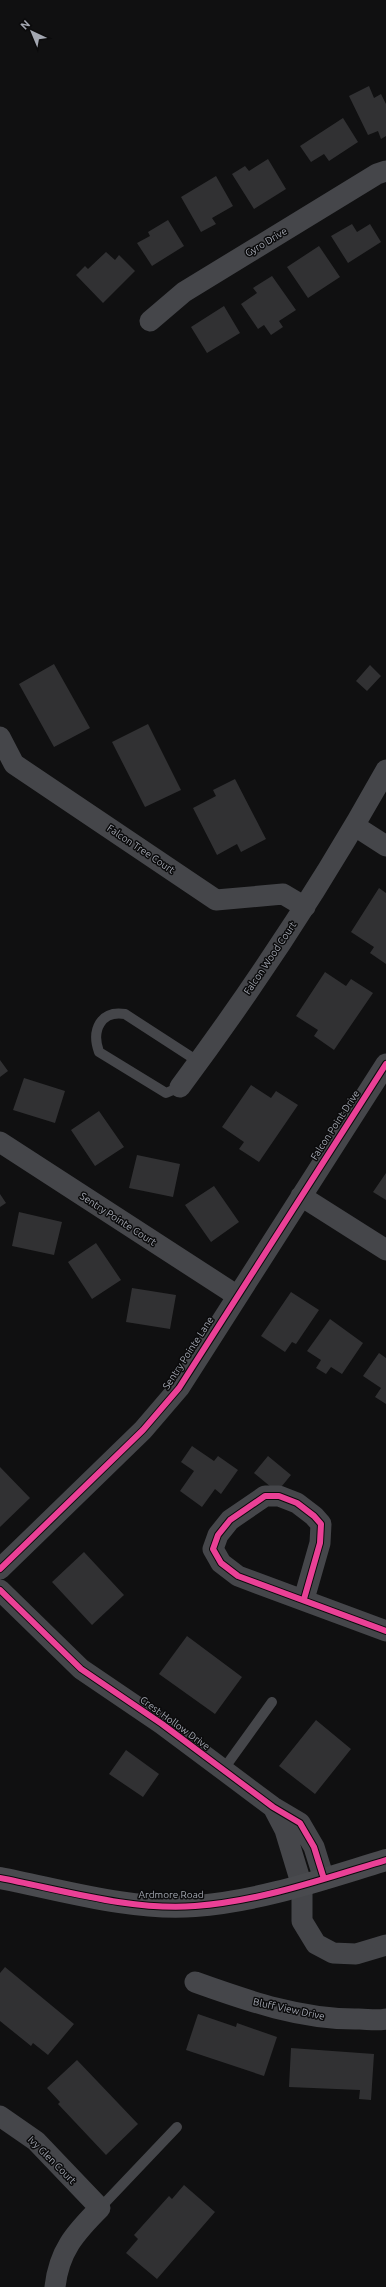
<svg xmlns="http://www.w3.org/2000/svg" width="386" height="2287" font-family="Ubuntu,sans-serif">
	<rect width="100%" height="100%" fill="#101011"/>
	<path fill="#313133" d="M 369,86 L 374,98 L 381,94 L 386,104 L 386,136 L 381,139 L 378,131 L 368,135 L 349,96 Z
		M 343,118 L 358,142 L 329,161 L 324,154 L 311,162 L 300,146 Z
		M 268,159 L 286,189 L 254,209 L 232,174 L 245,166 L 249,171 Z
		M 216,176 L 233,206 L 212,218 L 216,224 L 201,232 L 181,197 Z
		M 168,220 L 184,246 L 152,266 L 137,243 L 150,236 L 148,232 Z
		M 352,224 L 357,232 L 370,224 L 381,242 L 348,263 L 331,236 Z
		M 319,246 L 340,277 L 308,298 L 287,267 Z
		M 106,252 L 115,260 L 119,255 L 135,271 L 103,303 L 76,275 L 85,266 L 88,269 Z
		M 272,276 L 296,310 L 279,321 L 283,327 L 271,335 L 264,325 L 258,329 L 241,304 L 257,293 L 253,288 Z
		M 224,306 L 240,333 L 207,353 L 191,327 Z
		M 54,664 L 90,728 L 54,747 L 19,684 Z
		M 370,665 L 381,676 L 367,691 L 356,681 Z
		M 148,724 L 181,790 L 145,807 L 112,742 Z
		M 235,779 L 266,839 L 241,852 L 237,844 L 217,855 L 193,808 L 216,796 L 213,790 Z
		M 379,888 L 386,893 L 386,964 L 370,953 L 374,947 L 351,932 Z
		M 325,972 L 346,986 L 351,979 L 373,993 L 334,1050 L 314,1036 L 318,1030 L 296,1016 Z
		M 0,1060 L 8,1071 L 0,1077 Z
		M 24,1078 L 65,1091 L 55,1123 L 13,1110 Z
		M 251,1085 L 271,1098 L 276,1091 L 298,1105 L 259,1162 L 239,1149 L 244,1142 L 222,1127 Z
		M 99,1111 L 124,1147 L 95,1166 L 71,1130 Z
		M 137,1155 L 180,1164 L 173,1197 L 129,1188 Z
		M 386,1173 L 386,1200 L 373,1192 Z
		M 214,1186 L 239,1222 L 211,1242 L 185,1205 Z
		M 0,1194 L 6,1203 L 0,1207 Z
		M 19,1212 L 62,1222 L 54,1255 L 12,1246 Z
		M 96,1243 L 121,1280 L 92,1299 L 68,1262 Z
		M 132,1288 L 176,1295 L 170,1329 L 126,1322 Z
		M 291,1292 L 319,1310 L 296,1344 L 292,1342 L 285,1352 L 261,1336 Z
		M 330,1319 L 363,1343 L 342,1374 L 331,1367 L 326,1374 L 316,1368 L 321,1360 L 307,1351 Z
		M 379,1353 L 386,1358 L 386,1404 L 375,1397 L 381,1388 L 363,1376 Z
		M 192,1446 L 214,1461 L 218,1456 L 238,1470 L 221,1494 L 215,1489 L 202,1507 L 180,1491 L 194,1471 L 181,1462 Z
		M 268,1456 L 291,1475 L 277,1492 L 254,1473 Z
		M 0,1467 L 30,1498 L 0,1527 Z
		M 84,1552 L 124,1595 L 92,1625 L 52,1582 Z
		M 187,1636 L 242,1677 L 215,1714 L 159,1674 Z
		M 316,1720 L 351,1749 L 315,1794 L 279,1766 Z
		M 126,1750 L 159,1774 L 143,1797 L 109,1774 Z
		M 5,1967 L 74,2024 L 48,2055 L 33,2043 L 31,2046 L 0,2021 L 0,1973 Z
		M 198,2014 L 236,2027 L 237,2023 L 277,2037 L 264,2076 L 186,2050 Z
		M 291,2048 L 374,2054 L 371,2100 L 359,2099 L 360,2090 L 289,2087 Z
		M 77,2060 L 138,2124 L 106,2155 L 58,2104 L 60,2102 L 47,2088 Z
		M 184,2185 L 215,2212 L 157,2279 L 126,2253 L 138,2239 L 134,2235 L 169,2196 L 172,2199 Z"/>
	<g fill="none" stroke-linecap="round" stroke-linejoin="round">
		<path stroke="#45464a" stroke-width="10" d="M 180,1087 L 166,1093 L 99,1052 C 91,1030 101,1010 125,1014 L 199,1062
			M 223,1770 L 272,1702
			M 100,2208 L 177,2127"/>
		<path stroke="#45464a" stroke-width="21" d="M 150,321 L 184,292 L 377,174 L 386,171
			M 0,737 L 14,764 L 216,900 L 283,894 L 305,907
			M 355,826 L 386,846
			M 180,1087 C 255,986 325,880 386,770
			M 0,1142 L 236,1295
			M 301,1196 L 386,1250
			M 0,1569 L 143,1430 L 179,1388 L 386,1064
			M 0,1590 L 81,1669 L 162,1724 L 273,1807 L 300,1823 L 314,1847 L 324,1879
			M 304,1599 L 320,1543 L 321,1524 L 314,1516 L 297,1503 L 279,1496 L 265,1496 L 230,1520 L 218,1535 L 213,1549 L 221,1563 L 238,1576 L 386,1631
			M 273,1807 L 285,1830 L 302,1886 L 302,1921 L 316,1944 L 333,1953 L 356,1954 L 386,1945
			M 195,1982 C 248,2001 302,2020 359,2019 C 367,2019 377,2021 386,2019
			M 0,2116 L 36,2141 L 100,2208 C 75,2233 59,2251 55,2287"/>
		<path stroke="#494a4e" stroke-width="22" d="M 0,1878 C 62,1890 132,1911 195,1906 C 261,1901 323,1879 386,1860"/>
		<defs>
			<path id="cycleway" d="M 0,1569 L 143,1430 L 179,1388 L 386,1064
				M 0,1590 L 81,1669 L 162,1724 L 273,1807 L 300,1823 L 314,1847 L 324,1879
				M 304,1599 L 320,1543 L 321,1524 L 314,1516 L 297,1503 L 279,1496 L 265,1496 L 230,1520 L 218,1535 L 213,1549 L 221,1563 L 238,1576 L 386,1631
				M 0,1878 C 62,1890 132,1911 195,1906 C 261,1901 323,1879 386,1860"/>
		</defs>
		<use href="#cycleway" stroke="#0b0b0c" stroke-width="8"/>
		<use href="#cycleway" stroke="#ea4096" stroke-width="6"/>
	</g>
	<g text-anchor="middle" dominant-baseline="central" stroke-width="3" stroke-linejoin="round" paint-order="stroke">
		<g font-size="10" fill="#a3a7b1" stroke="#0b0b0c">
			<text transform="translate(266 242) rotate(-31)">Gyro Drive</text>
			<text transform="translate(141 849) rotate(34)">Falcon Tree Court</text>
			<text transform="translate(270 958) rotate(-56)">Falcon Wood Court</text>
			<text transform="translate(335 1125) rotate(-57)">Falcon Point Drive</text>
			<text transform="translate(118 1219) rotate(33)">Sentry Pointe Court</text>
			<text transform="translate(188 1353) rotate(-57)">Sentry Pointe Lane</text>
			<text transform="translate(175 1723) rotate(36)">Crest Hollow Drive</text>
			<text x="171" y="1894">Ardmore Road</text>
			<text transform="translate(289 2009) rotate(12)">Bluff View Drive</text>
			<text transform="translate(52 2160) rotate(45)">Ivy Glen Court</text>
		</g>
	</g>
	<g transform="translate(32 32) rotate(316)" stroke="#0b0b0c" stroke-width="3" paint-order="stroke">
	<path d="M0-3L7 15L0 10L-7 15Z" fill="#a3a7b1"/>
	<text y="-6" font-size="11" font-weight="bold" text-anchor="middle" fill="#a3a7b1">N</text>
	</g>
</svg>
